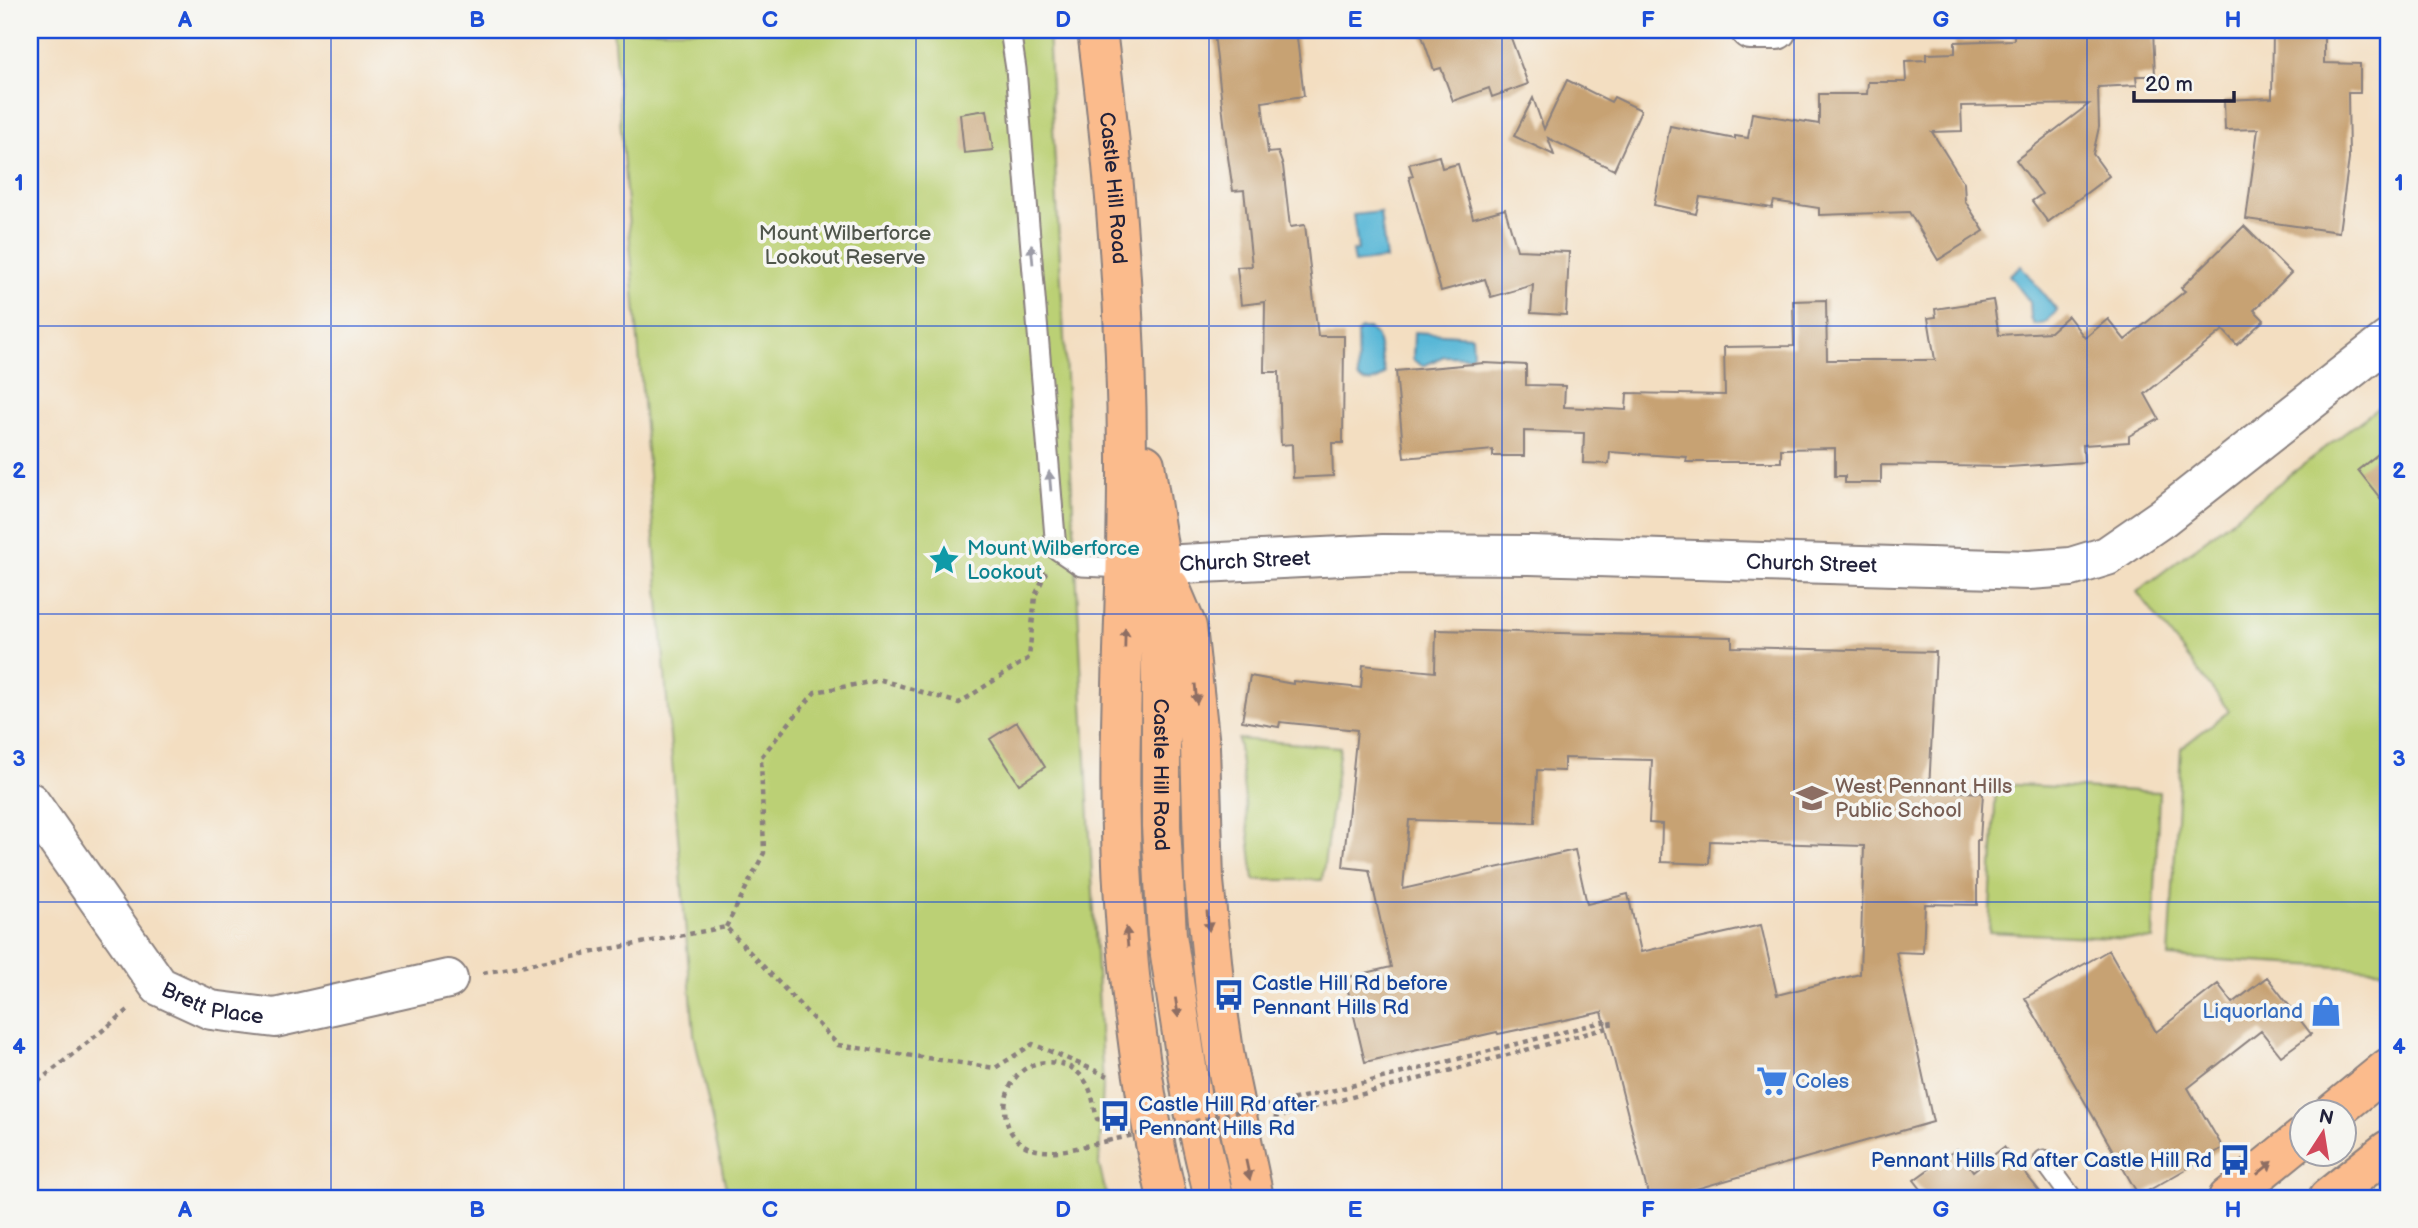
<svg xmlns="http://www.w3.org/2000/svg" width="2418" height="1228" font-family="'Balsamiq Sans',sans-serif">
	<rect width="100%" height="100%" fill="#f6f6f2"/>
	<filter id="ink" filterUnits="userSpaceOnUse"><feTurbulence type="fractalNoise" baseFrequency=".0143" numOctaves="2"/><feDisplacementMap in="SourceGraphic" scale="14" xChannelSelector="R" yChannelSelector="G"/><feConvolveMatrix kernelMatrix="1 2 1 2 8 2 1 2 1" color-interpolation-filters="sRGB"/></filter>
	<filter id="wash" filterUnits="userSpaceOnUse"><feTurbulence type="fractalNoise" baseFrequency=".00686" numOctaves="4" result="noise"/><feDisplacementMap in="SourceGraphic" scale="28" xChannelSelector="R" yChannelSelector="G"/><feGaussianBlur stdDeviation="1.57" result="paint"/><feColorMatrix in="noise" values="0 0 0 0 0 0 0 0 0 0 0 0 0 0 0 0 0 1.4 0 .05"/><feComposite in="paint" operator="in"/></filter>
	<g filter="url(#wash)">
		<rect width="100%" height="100%" fill="#f3dec1"/>
		<path fill="#bbd075" stroke="#6e7958" stroke-width="2" d="M 613,30 L 1048,30 L 1103,1086 L 1099,1165 L 1107,1198 L 728,1198 L 694,1034 Z
			M 2388,400 L 2388,970 L 2169,957 L 2181,748 L 2229,711 L 2137,592 Z
			M 1238,739 L 1340,747 L 1322,880 L 1254,880 Z
			M 1996,784 L 2159,792 L 2153,940 L 1989,932 Z"/>
		<path fill="#58b7d7" stroke="#3d6c89" stroke-width="2" d="M 1380,212 L 1386,259 L 1354,263 L 1352,251 L 1358,250 L 1353,215 Z
			M 2021,266 L 2057,311 L 2045,323 L 2035,325 L 2031,319 L 2030,302 L 2009,275 Z
			M 1361,329 L 1370,329 L 1377,337 L 1385,374 C 1377,382 1367,385 1358,378 L 1357,334 Z
			M 1414,332 L 1472,336 L 1473,354 L 1469,357 L 1444,356 L 1423,366 L 1413,360 Z"/>
		<g id="blocks">
			<path fill="#c7a273" fill-rule="evenodd" d="M 1241,30 L 1296,30 L 1304,96 L 1262,102 L 1268,153 L 1278,152 L 1283,166 L 1290,227 L 1305,225 L 1318,336 L 1344,336 L 1343,443 L 1332,443 L 1333,476 L 1293,478 L 1292,444 L 1281,445 L 1279,372 L 1264,372 L 1265,302 L 1241,305 L 1237,267 L 1252,266 L 1244,190 L 1233,191 L 1228,157 L 1214,33 Z
				M 1420,30 L 1508,30 L 1528,84 L 1492,97 L 1489,88 L 1453,101 L 1441,68 L 1434,70 Z
				M 2014,30 L 2153,30 L 2155,76 L 2136,76 L 2137,85 L 2098,87 L 2099,127 L 2093,154 L 2109,176 L 2048,222 L 2032,201 L 2042,194 L 2016,160 L 2089,104 L 1961,106 L 1962,131 L 1932,132 L 1964,183 L 1965,201 L 1984,231 L 1938,260 L 1909,212 L 1819,215 L 1819,208 L 1774,201 L 1772,208 L 1700,197 L 1696,214 L 1654,205 L 1670,126 L 1735,139 L 1735,136 L 1748,138 L 1752,113 L 1819,124 L 1819,94 L 1867,94 L 1868,82 L 1906,82 L 1905,61 L 1926,60 L 1926,54 L 1955,53 L 1955,42 L 2014,40 Z
				M 2273,30 L 2324,30 L 2324,63 L 2360,64 L 2360,93 L 2348,93 L 2349,159 L 2339,232 L 2246,219 L 2258,129 L 2225,130 L 2224,100 L 2272,98 Z
				M 1567,80 L 1611,102 L 1614,97 L 1641,110 L 1614,170 L 1548,138 L 1554,155 L 1514,136 L 1533,98 L 1544,129 Z
				M 987,110 L 993,150 L 964,153 L 960,114 Z
				M 1439,156 L 1442,168 L 1458,164 L 1473,218 L 1505,209 L 1517,250 L 1569,252 L 1566,315 L 1531,313 L 1533,285 L 1491,297 L 1485,279 L 1441,291 L 1409,177 L 1413,176 L 1409,164 Z
				M 2244,226 L 2291,273 L 2254,310 L 2264,320 L 2237,345 L 2223,330 L 2145,394 L 2159,419 L 2129,436 L 2129,442 L 2083,445 L 2084,462 L 2009,467 L 1881,465 L 1881,483 L 1845,483 L 1845,476 L 1835,476 L 1835,448 L 1781,449 L 1781,462 L 1686,462 L 1687,457 L 1610,452 L 1609,464 L 1583,463 L 1584,433 L 1524,431 L 1524,456 L 1493,456 L 1493,450 L 1404,458 L 1396,371 L 1484,363 L 1526,365 L 1526,385 L 1565,386 L 1564,407 L 1626,410 L 1627,393 L 1725,395 L 1724,347 L 1794,346 L 1793,301 L 1826,300 L 1827,360 L 1935,360 L 1928,318 L 1936,317 L 1935,309 L 1993,300 L 1999,335 L 2050,332 L 2068,316 L 2085,338 L 2108,319 L 2125,340 L 2185,291 L 2181,288 Z
				M 2388,446 L 2388,508 L 2358,470 Z
				M 1436,630 L 1732,637 L 1732,647 L 1936,652 L 1929,790 L 1983,793 L 1980,840 L 1977,840 L 1977,905 L 1925,904 L 1923,953 L 1896,952 L 1933,1122 L 1664,1198 L 1649,1198 L 1602,1012 L 1498,1034 L 1497,1032 L 1365,1062 L 1345,978 L 1391,967 L 1369,870 L 1343,867 L 1357,730 L 1280,722 L 1279,727 L 1242,721 L 1250,676 L 1293,684 L 1293,681 L 1361,688 L 1363,665 L 1435,672 ZM 1564,758 L 1652,760 L 1649,823 L 1662,824 L 1661,862 L 1709,864 L 1710,841 L 1864,846 L 1860,974 L 1777,995 L 1761,925 L 1641,952 L 1628,894 L 1587,904 L 1575,850 L 1403,889 L 1409,820 L 1535,823 L 1537,770 L 1564,771 Z
				M 1017,722 L 1045,767 L 1019,784 L 990,739 Z
				M 2109,950 L 2156,1032 L 2218,984 L 2233,1003 L 2267,977 L 2311,1034 L 2281,1056 L 2261,1031 L 2188,1088 L 2223,1148 L 2139,1196 L 2025,998 Z
				M 2004,1147 L 2045,1198 L 1928,1198 L 1914,1180 L 1957,1149 L 1973,1171 Z"/>
		</g>
	</g>
	<g filter="url(#ink)">
		<use href="#blocks" fill-opacity="0" stroke="#8a807e" stroke-width="2"/>
		<g fill="none" stroke-linecap="round" stroke-linejoin="round">
			<defs>
				<path id="service" d="M 1010,30 L 1016,69 L 1056,549 L 1081,566 L 1126,568
					M 2044,1160 L 2072,1198"/>
				<g id="minor">
					<path d="M 1750,30 L 1777,30"/>
					<path id="s1" d="M 1161,565 L 1383,554 L 1530,555 L 2029,570 L 2071,567 L 2107,556 L 2162,518 L 2388,340"/>
					<path id="s2" d="M 30,802 L 159,986 L 211,1010 L 275,1018 L 448,979"/>
				</g>
				<g id="primary">
					<path id="s3" d="M 1097,30 C 1115,171 1127,316 1127,459 C 1128,606 1114,754 1124,901 C 1130,1000 1144,1102 1167,1198"/>
					<path id="s4" d="M 1145,464 L 1161,565 L 1161,826 L 1167,935 L 1193,1106 L 1214,1198"/>
					<path d="M 1170,587 L 1187,627 L 1200,746 L 1204,881 L 1215,991 L 1225,1058 L 1254,1198"/>
				</g>
				<path id="trunk" d="M 2334,1112 L 2388,1068
					M 2228,1198 L 2302,1138
					M 2328,1198 L 2388,1150"/>
			</defs>
			<use href="#service" stroke="#8a807e" stroke-width="23"/>
			<use href="#minor" stroke="#8a807e" stroke-width="42"/>
			<use href="#primary" stroke="#8a807e" stroke-width="42"/>
			<use href="#trunk" stroke="#8a807e" stroke-width="42"/>
			<path stroke="#8a807e" stroke-width="4.5" stroke-dasharray="5 5" stroke-linecap="butt" d="M 726,927 L 764,853 L 761,757 L 815,692 L 881,680 L 959,703 L 1029,658 L 1035,596 L 1046,572
				M 483,973 L 726,927 L 838,1045 L 995,1068 L 1033,1044 L 1108,1076
				M 30,1088 L 131,1008
				M 1274,1118 L 1611,1027 L 1610,1020 L 1493,1050
				M 1107,1141 C 1087,1145 1064,1153 1043,1151 C 984,1146 998,1052 1057,1063 C 1070,1065 1080,1072 1087,1084 C 1093,1095 1094,1107 1097,1119 L 1107,1121"/>
			<use href="#service" stroke="#fff" stroke-width="19"/>
			<use href="#minor" stroke="#fff" stroke-width="38"/>
			<use href="#primary" stroke="#fbbb8c" stroke-width="38"/>
			<use href="#trunk" stroke="#fbbb8c" stroke-width="38"/>
			<path stroke="#8a807e" stroke-width="4.5" stroke-dasharray="5 5" stroke-linecap="butt" d="M 1107,1141 L 1339,1089 L 1493,1050"/>
		</g>
		<defs><path id="oneway-solid" d="M-6-.8H1V-3.2L6.5 0L1 3.2V.8H-6Z" transform="scale(1.75)"/></defs>
		<g fill="#9c9ca7">
			<use href="#oneway-solid" transform="translate(1032 254) rotate(-95)"/>
			<use href="#oneway-solid" transform="translate(1050 481) rotate(-95)"/>
		</g>
		<g fill="#8e6e64">
			<use href="#oneway-solid" transform="translate(1125 638) rotate(-89)"/>
			<use href="#oneway-solid" transform="translate(1196 694) rotate(85)"/>
			<use href="#oneway-solid" transform="translate(1208 921) rotate(84)"/>
			<use href="#oneway-solid" transform="translate(1127 937) rotate(-95)"/>
			<use href="#oneway-solid" transform="translate(1177 1008) rotate(81)"/>
			<use href="#oneway-solid" transform="translate(2265 1168) rotate(-39)"/>
			<use href="#oneway-solid" transform="translate(1248 1170) rotate(78)"/>
		</g>
	</g>
	<path fill="none" stroke="#1d4ed8" stroke-width="2" stroke-opacity="0.55" d="M 331,30 L 331,1198M 624,30 L 624,1198M 916,30 L 916,1198M 1209,30 L 1209,1198M 1502,30 L 1502,1198M 1794,30 L 1794,1198M 2087,30 L 2087,1198M 30,326 L 2388,326M 30,614 L 2388,614M 30,902 L 2388,902"/>
	<defs>
		<symbol id="sight-bare" viewBox="-9 -9 18 18"><path d="M0-6L1.8-2.2L6-1.7L2.9 1.2L3.7 5.4L0 3.3L-3.7 5.4L-2.9 1.2L-6-1.7L-1.8-2.2Z" fill="#0f9aa8" stroke="#f6f6f2" stroke-width="2.5" paint-order="stroke"/></symbol>
		<symbol id="school-bare" viewBox="-9 -9 18 18"><path d="M0-5L7-2L0 1L-7-2ZM-4 1L0 2.5L4 1V4Q0 6-4 4Z" fill="#8d6e63" stroke="#f6f6f2" stroke-width="2.5" paint-order="stroke"/></symbol>
		<symbol id="bus-bare" viewBox="-9 -9 18 18"><path d="M-5-6H5V4H4V6H2V4H-2V6H-4V4H-5ZM-3.5-4V0h7V-4ZM-3.5 1.2v1.5H-2V1.2ZM2 1.2v1.5H3.5V1.2Z" fill="#1a4fb4" stroke="#f6f6f2" stroke-width="2.5" paint-order="stroke"/></symbol>
		<symbol id="shop-bare" viewBox="-9 -9 18 18"><path d="M-5-2.5h2.3a2.7 3.5 0 0 1 5.4 0H5L5.5 6h-11ZM-1.5-2.5h3a1.5 2.3 0 0 0-3 0Z" fill="#3f7fe0" stroke="#f6f6f2" stroke-width="2.5" paint-order="stroke"/></symbol>
		<symbol id="supermarket-bare" viewBox="-9 -9 18 18"><path d="M-6-5.5h2.5l.6 2H6L4.5 2H-2.5L-4.4-4H-6ZM-1.5 3.2a1.3 1.3 0 1 0 .1 0ZM3 3.2a1.3 1.3 0 1 0 .1 0Z" fill="#3f7fe0" stroke="#f6f6f2" stroke-width="2.5" paint-order="stroke"/></symbol>
	</defs>
	<g fill-rule="evenodd">
		<use href="#sight-bare" x="922" y="538" width="44" height="44"/>
		<use href="#school-bare" x="1790" y="776" width="44" height="44"/>
		<use href="#bus-bare" x="1207" y="973" width="44" height="44"/>
		<use href="#shop-bare" x="2304" y="989" width="44" height="44"/>
		<use href="#supermarket-bare" x="1750" y="1059" width="44" height="44"/>
		<use href="#bus-bare" x="1093" y="1094" width="44" height="44"/>
		<use href="#bus-bare" x="2213" y="1138" width="44" height="44"/>
	</g>
	<g text-anchor="middle" dominant-baseline="central" stroke-width="7" stroke-linejoin="round" paint-order="stroke">
		<g font-size="21" fill="#22223b" stroke="#f6f6f2">
			<text stroke="none"><textPath href="#s3" startOffset="159">Castle Hill Road</textPath></text>
			<text stroke="none"><textPath href="#s1" startOffset="84">Church Street</textPath></text>
			<text stroke="none"><textPath href="#s1" startOffset="651">Church Street</textPath></text>
			<text stroke="none"><textPath href="#s4" startOffset="312">Castle Hill Road</textPath></text>
			<text stroke="none"><textPath href="#s2" startOffset="282">Brett Place</textPath></text>
		</g>
		<g font-size="21" fill="#50564c" stroke="#f6f6f2">
			<text x="845" y="233">Mount Wilberforce<tspan x="845" dy="24">Lookout Reserve</tspan></text>
		</g>
		<g font-size="21" fill="#0d838f" stroke="#f6f6f2" text-anchor="start">
			<text x="967" y="548">Mount Wilberforce<tspan x="967" dy="24">Lookout</tspan></text>
		</g>
		<g font-size="21" fill="#785e54" stroke="#f6f6f2" text-anchor="start">
			<text x="1835" y="786">West Pennant Hills<tspan x="1835" dy="24">Public School</tspan></text>
		</g>
		<g font-size="21" fill="#164399" stroke="#f6f6f2" text-anchor="start">
			<text x="1252" y="983">Castle Hill Rd before<tspan x="1252" dy="24">Pennant Hills Rd</tspan></text>
			<text x="1138" y="1104">Castle Hill Rd after<tspan x="1138" dy="24">Pennant Hills Rd</tspan></text>
			<text x="2212" y="1160" text-anchor="end">Pennant Hills Rd after Castle Hill Rd</text>
		</g>
		<g font-size="21" fill="#366cbe" stroke="#f6f6f2" text-anchor="end">
			<text x="2303" y="1011">Liquorland</text>
			<text x="1795" y="1081" text-anchor="start">Coles</text>
		</g>
	</g>
	<rect width="2418" height="1228" fill="none" stroke="#f6f6f2" stroke-width="77"/>
	<g transform="translate(2323 1133) rotate(12)"><circle r="33" fill="#f6f6f2" stroke="#a1a1a9" stroke-width="2"/>
	<path d="M0-5L12 26L0 18L-12 26Z" fill="#d1495b"/>
	<text y="-10" font-size="19" font-weight="bold" text-anchor="middle" fill="#22223b">N</text>
	</g>
	<path d="M2134 91v10h100v-10" fill="none" stroke="#22223b" stroke-width="3.5"/>
	<text x="2145" y="91" font-size="21" fill="#22223b" stroke="#f6f6f2" stroke-width="5" paint-order="stroke">20 m</text>
	<rect x="38" y="38" width="2342" height="1152" fill="none" stroke="#1d4ed8" stroke-width="2.5"/>
	<g font-size="23" text-anchor="middle" font-weight="bold" fill="#1d4ed8">
		<text x="185" y="27">A</text>
		<text x="477" y="27">B</text>
		<text x="770" y="27">C</text>
		<text x="1063" y="27">D</text>
		<text x="1355" y="27">E</text>
		<text x="1648" y="27">F</text>
		<text x="1941" y="27">G</text>
		<text x="2233" y="27">H</text>
		<text x="19" y="190">1</text>
		<text x="2399" y="190">1</text>
		<text x="19" y="478">2</text>
		<text x="2399" y="478">2</text>
		<text x="19" y="766">3</text>
		<text x="2399" y="766">3</text>
		<text x="19" y="1054">4</text>
		<text x="2399" y="1054">4</text>
		<text x="185" y="1217">A</text>
		<text x="477" y="1217">B</text>
		<text x="770" y="1217">C</text>
		<text x="1063" y="1217">D</text>
		<text x="1355" y="1217">E</text>
		<text x="1648" y="1217">F</text>
		<text x="1941" y="1217">G</text>
		<text x="2233" y="1217">H</text>
	</g>
</svg>
